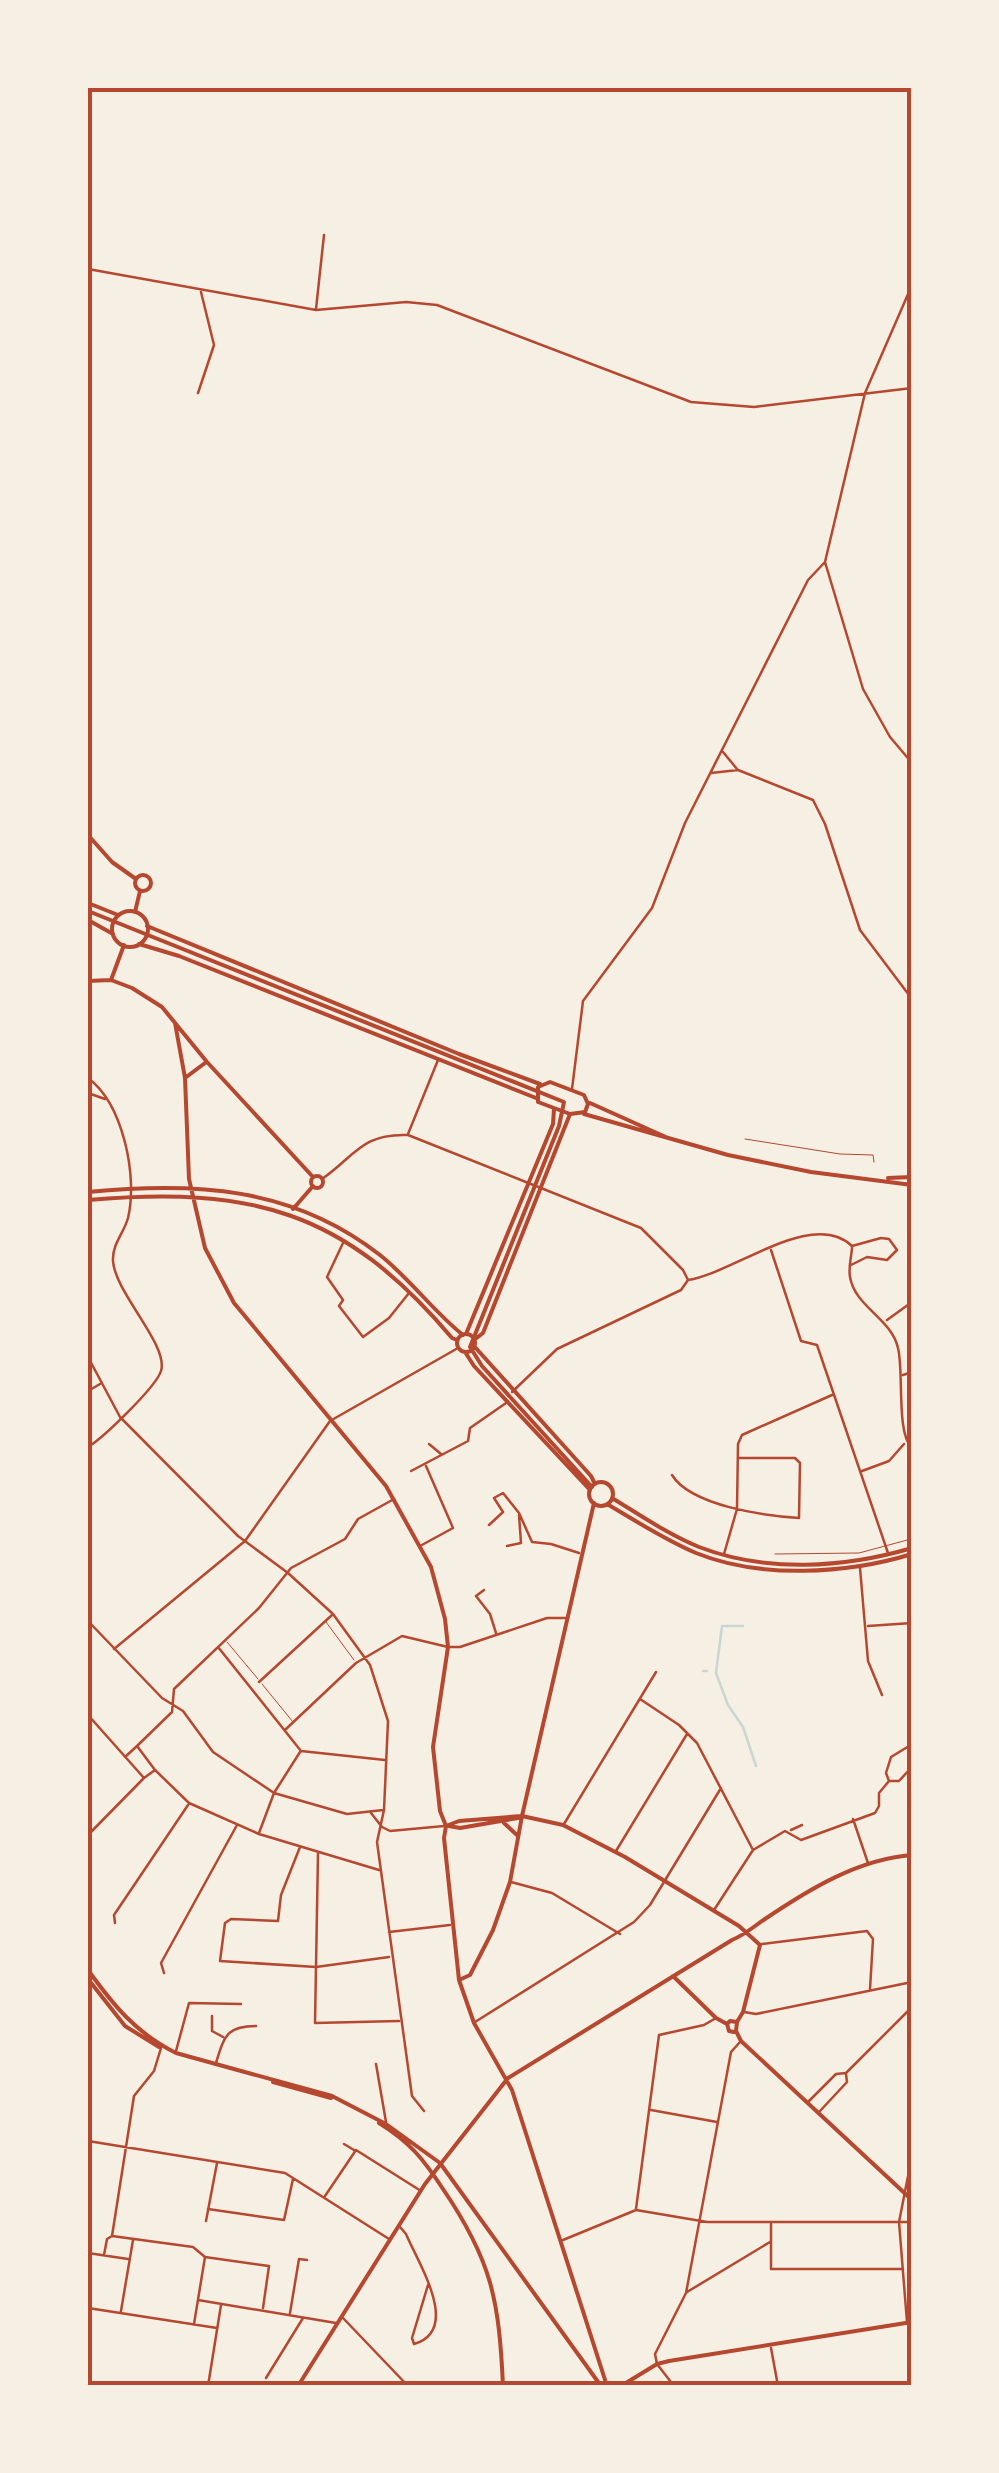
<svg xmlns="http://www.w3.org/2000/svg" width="999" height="2473" font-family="Lora,serif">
	<rect width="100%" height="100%" fill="#f6efe4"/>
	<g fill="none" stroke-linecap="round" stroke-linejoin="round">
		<path stroke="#c9d6d2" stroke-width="2.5" d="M 743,1626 L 722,1626 L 716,1673 L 728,1705 L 743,1727 L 756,1766
			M 703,1671 L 707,1671"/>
		<path stroke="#b5482f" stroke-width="1" d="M 745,1139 L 840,1154 L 873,1155 L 874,1162
			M 775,1554 L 859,1553 L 911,1539
			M 326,1622 L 354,1660
			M 227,1642 L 258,1679
			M 262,1684 L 293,1722"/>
		<path stroke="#b5482f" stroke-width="2.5" d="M 88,269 L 316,310 L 406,302 L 437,305 L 691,402 L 754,407 L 912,388
			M 912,285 L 865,393 L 825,562 L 863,689 L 890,737 L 912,763
			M 316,309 L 324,235
			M 198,393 L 214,345 L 201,292
			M 723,752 L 737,769
			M 711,773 L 738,770 L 813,800 L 825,824 L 860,930 L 912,999
			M 88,1078 C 123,1104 138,1176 128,1218 C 124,1233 112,1244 113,1261 C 115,1293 169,1345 161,1371 C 156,1387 103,1438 88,1447
			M 572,1089 L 583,1001 L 652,908 L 685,823 L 808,580 L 825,562
			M 88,1093 L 105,1099
			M 408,1134 L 438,1060
			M 322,1179 C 355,1156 362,1133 408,1135 L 641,1228 L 683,1270 L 688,1280
			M 343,1243 L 327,1277 L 343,1300 L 339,1306 L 363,1337 L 389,1318 L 409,1293
			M 771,1250 L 801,1341 L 817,1345 L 888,1553
			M 851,1265 L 867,1257 L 887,1260 L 897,1250 L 889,1239 L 881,1238 L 852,1246
			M 887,1320 L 912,1302
			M 88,1357 L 120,1417 L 238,1536 L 288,1573 L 333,1614 L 370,1665 L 388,1721 L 384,1810 L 377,1842 L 412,2096 L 424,2111
			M 903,1375 L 912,1372
			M 88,1391 L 100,1384
			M 512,1392 L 557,1349 L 681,1290 L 688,1280 C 734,1273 813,1208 852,1246 C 852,1256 848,1266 850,1277 C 855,1307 891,1318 898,1348 C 904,1371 896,1434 912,1448
			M 429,1444 L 441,1454
			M 411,1471 L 468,1441 L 470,1428 L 506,1403
			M 862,1471 L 889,1461 L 904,1444
			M 672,1475 C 691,1506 766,1516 799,1518 L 800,1463 L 795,1458 L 738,1458
			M 489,1525 L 503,1512 L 494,1498 L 503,1493 L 519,1513 L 532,1542 L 551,1544 L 579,1553
			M 420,1546 L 453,1528 L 426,1466
			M 507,1546 L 521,1543 L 519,1515
			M 724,1554 L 737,1509 L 738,1444 L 742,1435 L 832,1395
			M 860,1568 L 868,1661 L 882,1695
			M 484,1590 L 476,1596 L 490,1614 L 496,1633
			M 88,1621 L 162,1698 L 183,1711 L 213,1752 L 274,1793 L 347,1814 L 383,1810
			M 868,1626 L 912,1623
			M 218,1647 L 301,1751 L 385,1760
			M 114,1649 L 245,1541 L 330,1421 L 458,1348
			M 259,1682 L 332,1615
			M 640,1699 L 679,1725 L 697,1743 L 753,1850
			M 88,1715 L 144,1778 L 155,1770 L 137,1746 L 125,1757
			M 286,1729 L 356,1663 L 402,1636 L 448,1647 L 460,1647 L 547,1618 L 567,1618
			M 137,1746 L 172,1712 L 174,1689 L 259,1608 L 291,1568 L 345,1539 L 358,1519 L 394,1499
			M 909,1746 L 891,1757 L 886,1773 L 889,1781 L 899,1781 L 910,1769 L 909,1746 L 912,1740
			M 155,1770 L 189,1803 L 259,1834 L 379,1870
			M 371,1813 L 382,1827 L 390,1831 L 444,1826
			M 853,1819 L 868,1863
			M 564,1824 L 656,1672
			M 791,1830 L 802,1825
			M 259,1833 L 274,1793 L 300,1752
			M 88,1835 L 143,1779
			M 300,1847 L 281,1895 L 278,1921 L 231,1919 L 225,1923 L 220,1961 L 316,1967 L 389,1957
			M 616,1851 L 687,1734
			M 318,1853 L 315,2023 L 399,2021
			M 511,1882 L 552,1893 L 620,1934
			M 714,1910 L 753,1850 L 785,1831 L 801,1840 L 875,1813 L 879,1806 L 879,1793 L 889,1781
			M 115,1923 L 114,1915 L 188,1805
			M 389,1932 L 450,1925
			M 762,1944 L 867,1931 L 873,1939 L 870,1989
			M 164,1973 L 161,1963 L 237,1825
			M 744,2012 L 756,2014 L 912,1982
			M 212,2016 L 212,2031 L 223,2037
			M 475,2022 L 634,1922 L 650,1905 L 721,1788
			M 176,2051 L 189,2003 L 241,2004
			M 216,2063 C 224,2037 226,2026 256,2026
			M 376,2064 L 386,2122
			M 808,2102 L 836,2074 L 846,2073 L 912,2007
			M 651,2110 L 717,2122
			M 820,2111 L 847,2082 L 846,2074
			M 88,2141 L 285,2173 L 389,2239
			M 344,2144 L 354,2150
			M 325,2196 L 356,2150 L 421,2191
			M 208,2209 L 284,2220 L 293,2179
			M 636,2209 L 659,2035 L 704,2025 L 716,2018
			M 206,2221 L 217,2163
			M 771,2224 L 771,2269 L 902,2269
			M 400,2227 L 406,2234 C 418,2263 462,2330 414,2344 L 412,2338 L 428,2285
			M 112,2236 L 134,2096 L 154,2071 L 161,2048
			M 563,2240 L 636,2210 L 707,2222 L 912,2222
			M 88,2253 L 128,2259
			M 104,2255 L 107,2239 L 112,2236 L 193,2247 L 205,2257 L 194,2324
			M 205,2257 L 269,2266 L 263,2308
			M 687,2292 L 770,2242
			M 198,2300 L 336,2323
			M 88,2308 L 217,2328
			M 121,2311 L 133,2240
			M 290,2313 L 299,2259 L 307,2260
			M 343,2318 L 408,2386
			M 907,2322 L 899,2222 L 912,2156
			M 771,2348 L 778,2386
			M 266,2378 L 303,2318
			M 208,2386 L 221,2305
			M 674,2386 L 657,2364 L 655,2354 L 686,2293 L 731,2052 L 740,2042"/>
		<path stroke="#b5482f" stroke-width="4" d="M 88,835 L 112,862 L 136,879
			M135 883a8 8 0 1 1 16 0a8 8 0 1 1-16 0Z
			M 88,911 L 564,1102 L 559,1126 L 470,1347 L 482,1366 L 592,1487
			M 135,912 L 140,891
			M 111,980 L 124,945
			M 88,981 L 111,980 L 132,988 L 162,1007 L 207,1062 L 313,1177
			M 175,1023 L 185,1078 L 189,1179 L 205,1248 L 234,1303 L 386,1486 L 431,1567 L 445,1619 L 448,1647 L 433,1747 L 440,1811 L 446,1826 L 444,1838 L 459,1980 L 474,2023 L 512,2090 L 607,2386
			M 185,1078 L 205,1063
			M311 1182a6 6 0 1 1 12 0a6 6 0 1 1-12 0Z
			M 88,1192 C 194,1182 292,1186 380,1255 C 410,1279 433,1311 463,1335
			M 88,1200 C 251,1186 344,1210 452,1338 L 457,1340
			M 293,1209 L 313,1186
			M 466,1334 L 553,1124 L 554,1109
			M457 1343a9 9 0 1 1 18 0a9 9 0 1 1-18 0Z
			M 474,1340 L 483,1333 L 570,1114
			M 474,1346 L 591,1476 L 595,1484
			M 465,1352 L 474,1366 L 590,1490
			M589 1494a12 12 0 1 1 24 0a12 12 0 1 1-24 0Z
			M 612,1498 C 640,1515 669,1535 699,1547 C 767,1573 844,1568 912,1548
			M 607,1504 C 636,1521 665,1540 696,1553 C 760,1579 847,1574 912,1554
			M 504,1823 L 518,1836
			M 446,1826 L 459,1821 L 522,1816 L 563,1825 L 625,1857 L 739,1926 L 760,1945 L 743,2012 L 737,2022
			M 449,1826 L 460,1828 L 518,1818
			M 673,1976 L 716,2018 L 727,2024 L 729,2031 L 734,2032
			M 459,1980 L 470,1975 L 493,1930 L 510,1882 L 522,1816 L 594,1503
			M 727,2024 L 730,2021 L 737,2022 L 736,2031 L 741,2041 L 912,2200
			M 298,2386 L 425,2184 L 508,2078 L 732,1940 C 746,1934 753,1927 765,1919 C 808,1890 858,1859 912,1855
			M 621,2386 L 657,2364 L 669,2361 L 912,2322"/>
		<path stroke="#b5482f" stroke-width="4" d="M 88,903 L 118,915
			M112 929a18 18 0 1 1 36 0a18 18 0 1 1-36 0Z
			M 88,920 L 113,934
			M 147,926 L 459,1054 L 540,1084
			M 139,944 L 179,956 L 536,1098
			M 550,1082 L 584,1095 L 588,1104 L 585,1112 L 570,1114 L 538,1102 L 538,1087 Z
			M 590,1103 L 668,1138
			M 584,1114 L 728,1155 L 811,1172 L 912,1185
			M 888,1178 L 912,1177
			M 88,1970 C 114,2006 136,2033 176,2053 L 332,2096 L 386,2124 L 440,2163 L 601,2386
			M 88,1979 L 125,2026 L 159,2047
			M 273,2082 L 331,2098
			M 379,2123 C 410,2142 424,2160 443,2189 C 492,2261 499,2300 503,2386"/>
	</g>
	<rect width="999" height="2473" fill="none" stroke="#f6efe4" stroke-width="180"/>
	<rect x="90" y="90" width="819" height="2293" fill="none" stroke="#b5482f" stroke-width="4"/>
</svg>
